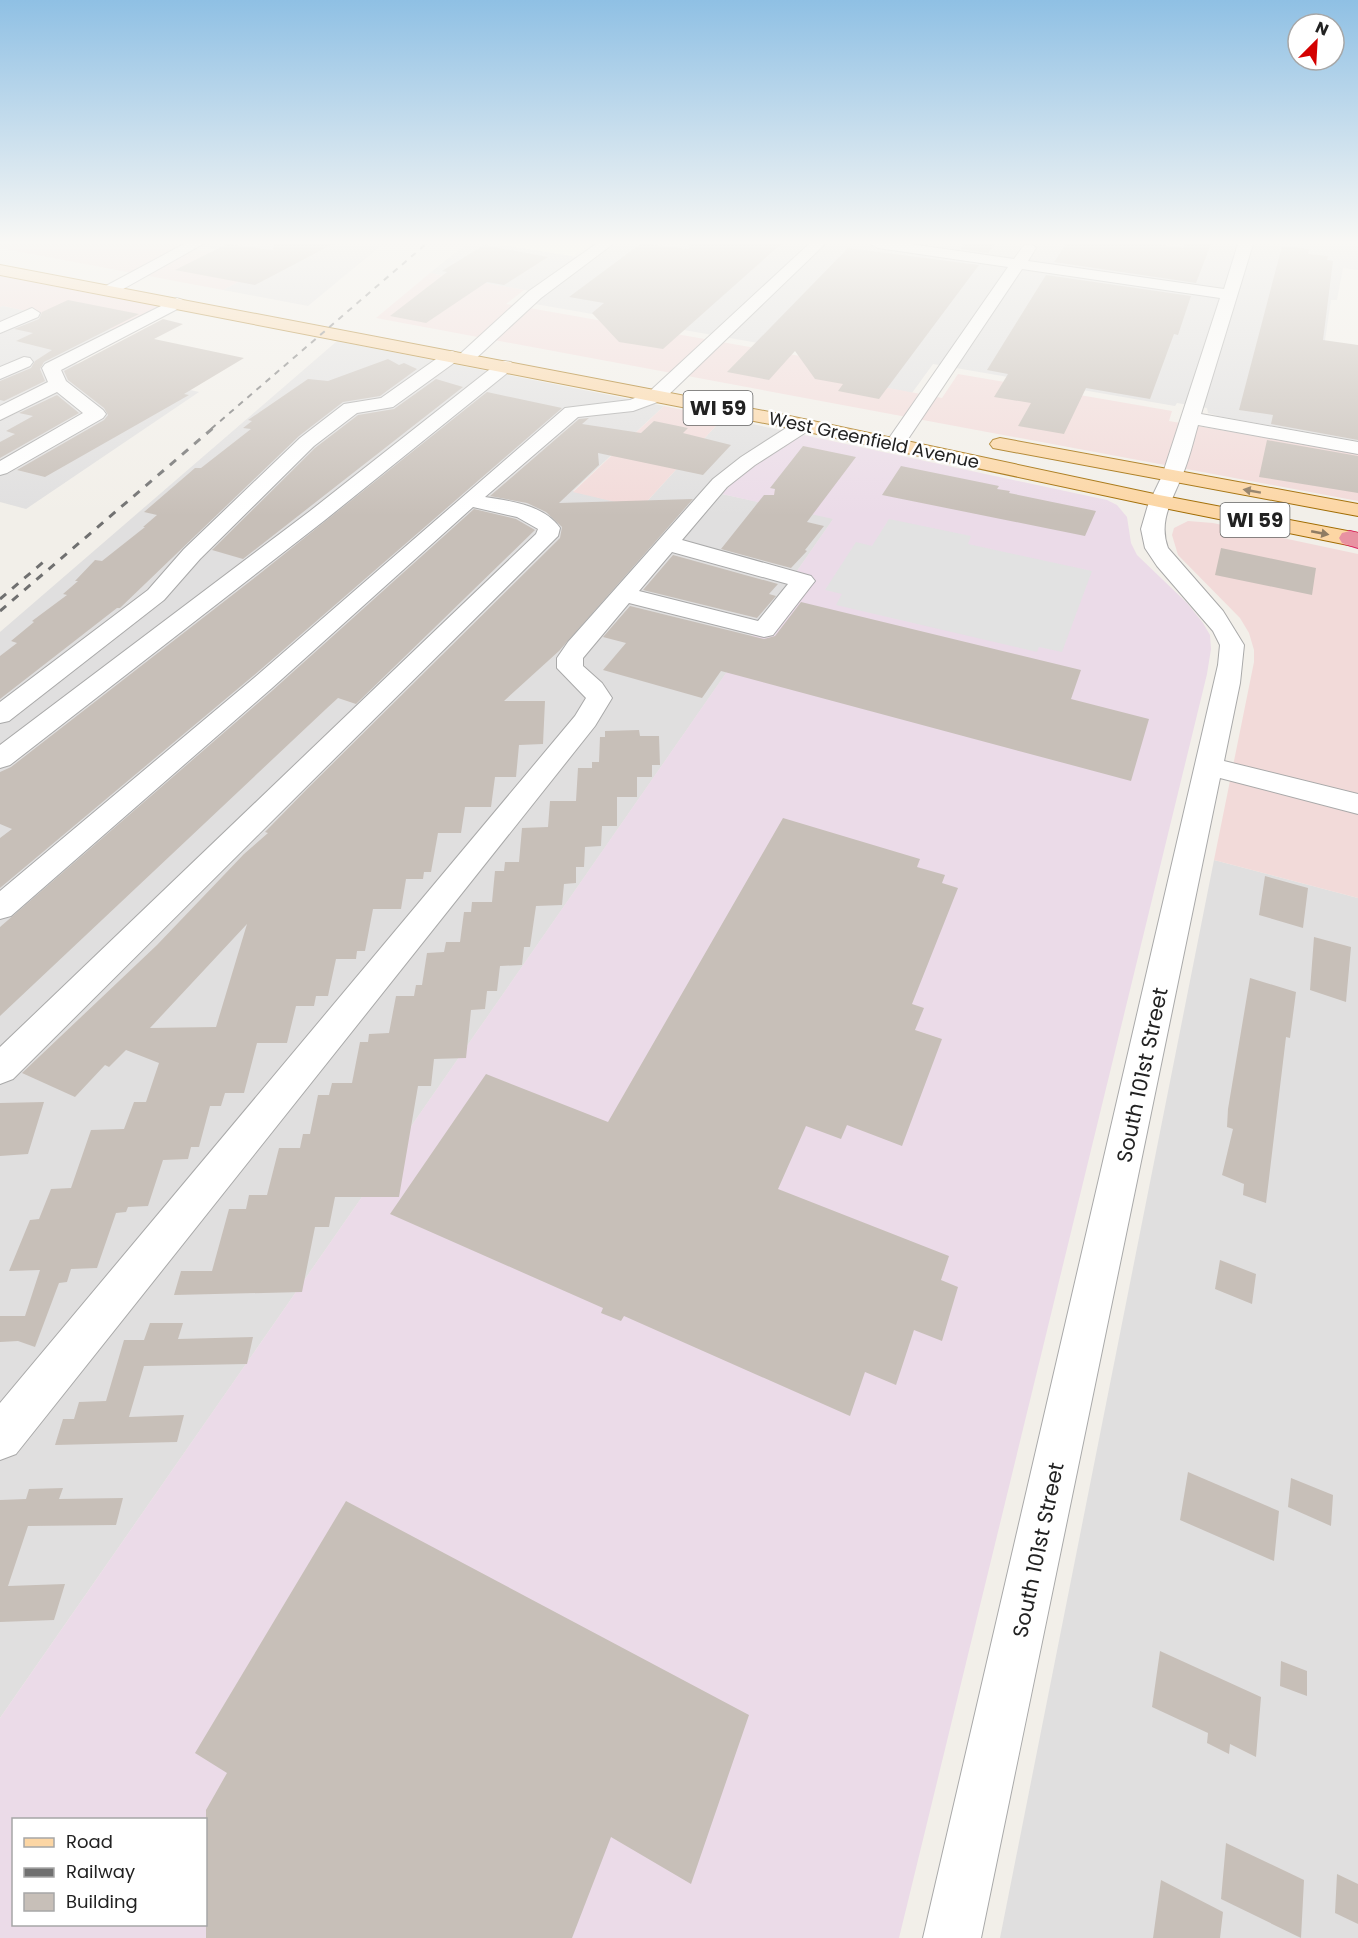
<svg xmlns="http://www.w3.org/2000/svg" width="1358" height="1938" font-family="Poppins,sans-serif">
	<rect width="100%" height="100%" fill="#f2efe9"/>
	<path fill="#e0dfdf" d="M 190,244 L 383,244 L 308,306 L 223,290 L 279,260 Z
		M 466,244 L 497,244 L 594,260 L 616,244 L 1358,244 L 1358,270 L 1343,268 L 1337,300 L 1331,300 L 1316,401 L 1358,409 L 1358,441 L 1218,416 L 1208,413 L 1207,408 L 1177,403 L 1175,406 L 933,364 L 912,393 L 846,380 L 861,361 L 535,304 L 546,294 L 430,273 Z
		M 3,306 L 128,332 L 70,362 L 199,392 L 26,509 L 0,502 L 0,307 Z
		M 337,341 L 664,406 L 573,491 L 641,508 L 723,418 L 804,435 L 749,466 L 722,494 L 834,518 L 0,1718 L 0,632 Z
		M 1214,860 L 1358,898 L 1358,1938 L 1000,1938 Z"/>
	<path fill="#f2dad9" d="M 0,244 L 168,244 L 274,263 L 223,290 L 0,248 Z
		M 430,273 L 524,290 L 506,304 L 857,366 L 846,380 L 942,398 L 958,374 L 1172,411 L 1169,421 L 1358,454 L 1358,501 L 376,318 Z
		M 0,276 L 162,307 L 118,330 L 3,306 L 0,307 Z
		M 664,406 L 723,418 L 641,508 L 573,492 Z
		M 1188,521 L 1213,523 L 1358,554 L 1358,898 L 1214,860 L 1254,662 L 1254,650 L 1249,633 L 1240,618 L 1178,555 L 1172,535 L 1174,528 Z"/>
	<path fill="#ebdbe8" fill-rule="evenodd" d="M 804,435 L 1107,500 L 1117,505 L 1127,517 L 1131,543 L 1137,555 L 1187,603 L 1203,623 L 1210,635 L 1211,649 L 1207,674 L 899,1938 L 0,1938 L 0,1718 L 833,519 L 722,494 L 749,466 ZM 14,1820 L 206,1820 L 206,1924 L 14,1924 Z"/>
	<path fill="#ffffe5" d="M 497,244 L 591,244 L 573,256 Z"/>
	<path fill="#e2e2e2" d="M 889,519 L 971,536 L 968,544 L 1092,571 L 1062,652 L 1039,647 L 1037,652 L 836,605 L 842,594 L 825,590 L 856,542 L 872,546 Z"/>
	<path fill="#c7bfb8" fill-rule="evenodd" d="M 227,244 L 273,250 L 274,244 L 333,244 L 255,285 L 175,270 Z
		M 646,244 L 689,249 L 690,244 L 781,244 L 663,349 L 619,342 L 592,313 L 604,303 L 569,297 L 639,245 Z
		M 964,244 L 995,244 L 988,253 L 960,249 Z
		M 1066,244 L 1157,244 L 1183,248 L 1185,244 L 1211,244 L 1196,283 L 1054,262 Z
		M 484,245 L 548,257 L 504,285 L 487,282 L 426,323 L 390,316 L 447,272 L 442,271 Z
		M 1282,246 L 1309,249 L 1308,254 L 1328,256 L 1327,260 L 1333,261 L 1323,340 L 1358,345 L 1358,440 L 1271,424 L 1273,415 L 1239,410 Z
		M 848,248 L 979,265 L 879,399 L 838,391 L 843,384 L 815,379 L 795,351 L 769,380 L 727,372 Z
		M 1046,275 L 1191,296 L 1178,335 L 1174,334 L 1150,399 L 1086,388 L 1064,434 L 1018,426 L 1031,403 L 994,397 L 1008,374 L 987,370 Z
		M 68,300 L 139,314 L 44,362 L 40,369 L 45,381 L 4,401 L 0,400 L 0,381 L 31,368 L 35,361 L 52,350 L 16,341 L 33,333 L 14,329 L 39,319 L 42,312 Z
		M 163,319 L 183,324 L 154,339 L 244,358 L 184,394 L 189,395 L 45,477 L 17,470 L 104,420 L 108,415 L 104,408 L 68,380 L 64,371 Z
		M 388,359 L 399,365 L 404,363 L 417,369 L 380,396 L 343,402 L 299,436 L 120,608 L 117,608 L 0,699 L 0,656 L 17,643 L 11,641 L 34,622 L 32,621 L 67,595 L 63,594 L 78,581 L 75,581 L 95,560 L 102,561 L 145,527 L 143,527 L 157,515 L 144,512 L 195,468 L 201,468 L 251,429 L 243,428 L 252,421 L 248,420 L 308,379 L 328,381 Z
		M 436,379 L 463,387 L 243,559 L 212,550 L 315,448 L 358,415 L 394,409 Z
		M 487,392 L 562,408 L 253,676 L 0,888 L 0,838 L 12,829 L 0,824 L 0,772 L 11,767 L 253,579 Z
		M 57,395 L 79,413 L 0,458 L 0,442 L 15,434 L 6,431 L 33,416 L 19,413 Z
		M 589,418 L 582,424 L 641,433 L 654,421 L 688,428 L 683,433 L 731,445 L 703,475 L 598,453 L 599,465 L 559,503 L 693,499 L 559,651 L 504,701 L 545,701 L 543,744 L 519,745 L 516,777 L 495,777 L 491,807 L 465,807 L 461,833 L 438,833 L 431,872 L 424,872 L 423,879 L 406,879 L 401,909 L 373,909 L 365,951 L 357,951 L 356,959 L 336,959 L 328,996 L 316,996 L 314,1006 L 296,1006 L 287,1043 L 257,1043 L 244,1093 L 225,1093 L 221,1106 L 210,1106 L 199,1147 L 191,1147 L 188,1159 L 163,1160 L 148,1206 L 128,1207 L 126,1212 L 116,1213 L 97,1268 L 71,1269 L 67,1282 L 59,1283 L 35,1347 L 18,1341 L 0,1342 L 0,1316 L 25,1316 L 40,1270 L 9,1271 L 30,1220 L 39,1219 L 51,1189 L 71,1188 L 91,1130 L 124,1129 L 134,1102 L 146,1102 L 159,1063 L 126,1050 L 109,1067 L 105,1065 L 75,1097 L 22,1073 L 157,945 L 244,854 L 268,833 L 265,832 L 307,789 L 560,538 L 562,527 L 546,512 L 527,503 L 490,496 L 579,419 ZM 247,924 L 216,1027 L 150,1028 Z
		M 1267,440 L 1358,456 L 1358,493 L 1259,477 Z
		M 803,446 L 856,457 L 807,522 L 824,526 L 805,550 L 807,551 L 791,568 L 721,549 L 764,495 L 774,495 L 775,489 L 770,488 Z
		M 901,466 L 999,486 L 997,489 L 1010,491 L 1009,493 L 1096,511 L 1085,536 L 882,495 Z
		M 474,509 L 516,519 L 535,530 L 356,704 L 338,698 L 326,709 L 0,1016 L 0,927 L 273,690 Z
		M 1221,548 L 1316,568 L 1312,595 L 1215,575 Z
		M 673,555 L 778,584 L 769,594 L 776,596 L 757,618 L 643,590 Z
		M 801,602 L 1081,670 L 1071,699 L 1149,719 L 1131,781 L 721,671 L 702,698 L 603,670 L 626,643 L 603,637 L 630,606 L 764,639 L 775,636 Z
		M 639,730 L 640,736 L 659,736 L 660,765 L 652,765 L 652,777 L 637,777 L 637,797 L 617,797 L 617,826 L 602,826 L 601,846 L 585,847 L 584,867 L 576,867 L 576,883 L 564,884 L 562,905 L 536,906 L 530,947 L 524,947 L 522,965 L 500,966 L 497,991 L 487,991 L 485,1009 L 471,1010 L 466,1058 L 434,1059 L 431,1086 L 418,1086 L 399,1197 L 335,1197 L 329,1227 L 315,1227 L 302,1292 L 174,1295 L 181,1271 L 212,1271 L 229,1209 L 246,1209 L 249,1195 L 267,1195 L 279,1148 L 300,1148 L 303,1134 L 310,1134 L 318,1095 L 329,1095 L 332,1083 L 352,1083 L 360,1042 L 368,1042 L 369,1034 L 389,1033 L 396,996 L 414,996 L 416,985 L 422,985 L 427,953 L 444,952 L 446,942 L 460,942 L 464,912 L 471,912 L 472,902 L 492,902 L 495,871 L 504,871 L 505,862 L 519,862 L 522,828 L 548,827 L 550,801 L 576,801 L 578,768 L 592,768 L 592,762 L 599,762 L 600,737 L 605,737 L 605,731 Z
		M 783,818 L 920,859 L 917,867 L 945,875 L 942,883 L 958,888 L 912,1004 L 924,1008 L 915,1030 L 942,1039 L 902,1146 L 847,1125 L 841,1139 L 806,1126 L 778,1189 L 949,1256 L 941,1280 L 958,1287 L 942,1341 L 914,1330 L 896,1385 L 865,1372 L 850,1416 L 624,1316 L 621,1321 L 601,1313 L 603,1308 L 390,1214 L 486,1074 L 608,1122 Z
		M 1265,876 L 1308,888 L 1303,928 L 1259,915 Z
		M 1314,937 L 1351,947 L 1346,1002 L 1310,990 Z
		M 1250,978 L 1296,992 L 1290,1038 L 1286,1037 L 1266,1203 L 1243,1195 L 1244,1184 L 1222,1175 L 1233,1129 L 1227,1127 L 1228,1109 Z
		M 44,1102 L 28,1154 L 0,1156 L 0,1103 Z
		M 1220,1260 L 1256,1274 L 1252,1304 L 1215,1289 Z
		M 150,1323 L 183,1323 L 178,1339 L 253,1337 L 247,1364 L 144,1366 L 129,1417 L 184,1415 L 177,1442 L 55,1445 L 63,1419 L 74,1419 L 79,1402 L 106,1401 L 124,1340 L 144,1340 Z
		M 1188,1472 L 1279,1511 L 1274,1561 L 1180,1520 Z
		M 1291,1478 L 1333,1495 L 1331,1526 L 1288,1507 Z
		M 63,1488 L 59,1499 L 123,1498 L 116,1525 L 28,1526 L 8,1586 L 65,1584 L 54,1620 L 0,1622 L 0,1500 L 26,1499 L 29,1489 Z
		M 346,1501 L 749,1715 L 691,1884 L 611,1837 L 572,1938 L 206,1938 L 206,1810 L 227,1773 L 195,1753 Z
		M 1160,1651 L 1261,1697 L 1256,1757 L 1230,1744 L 1229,1754 L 1207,1743 L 1208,1733 L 1152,1707 Z
		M 1281,1661 L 1307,1671 L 1307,1696 L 1280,1686 Z
		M 1226,1843 L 1304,1880 L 1301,1938 L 1221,1899 Z
		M 1337,1874 L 1358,1884 L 1358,1924 L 1335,1913 Z
		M 1161,1880 L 1223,1912 L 1220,1938 L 1153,1938 Z"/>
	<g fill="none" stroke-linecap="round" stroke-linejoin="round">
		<defs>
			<path id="minor" d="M 184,244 L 203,244 L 116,293 L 110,295 L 102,290 L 104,287 Z
				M 596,244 L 613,244 L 541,298 L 472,362 L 466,363 L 458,360 L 393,407 L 357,413 L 314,446 L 200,559 L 164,600 L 9,721 L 0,723 L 0,702 L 148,590 L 184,549 L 300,438 L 344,404 L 381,398 L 446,352 L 452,351 L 460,354 L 529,291 Z
				M 809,244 L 825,244 L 663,400 L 633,411 L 578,417 L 485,497 C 511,501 544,505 560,528 L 558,536 L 13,1079 L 0,1084 L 0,1047 L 536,534 L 538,529 L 517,517 L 473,507 L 272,688 L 11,916 L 0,919 L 0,891 L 254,678 L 565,408 L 630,400 L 649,392 Z
				M 871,244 L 910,244 L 1014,259 L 1024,245 L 1032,244 L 1036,248 L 1028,261 L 1224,289 L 1238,244 L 1253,244 L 1201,414 L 1358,442 L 1358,454 L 1198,425 C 1193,442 1189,460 1182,476 C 1172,501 1158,521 1168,548 L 1223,611 L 1244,645 L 1240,683 L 1224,761 L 1358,794 L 1358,814 L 1220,778 L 981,1938 L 923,1938 L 1218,665 L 1220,645 L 1213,631 L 1157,566 L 1145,548 L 1141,529 L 1148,505 L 1162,476 L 1220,298 L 1022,269 L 902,448 L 888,448 L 885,444 L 1008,267 L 878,248 Z
				M 177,298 L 183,300 L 185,303 L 183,306 L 61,370 L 66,381 L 103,410 L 106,414 L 103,418 L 7,473 L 0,475 L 0,461 L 83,413 L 57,392 L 0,420 L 0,406 L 48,382 L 42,368 L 45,364 Z
				M 32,308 L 40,313 L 38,317 L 0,333 L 0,322 Z
				M 24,357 L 30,358 L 33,362 L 30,366 L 0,379 L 0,367 Z
				M 505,361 L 511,362 L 514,366 L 511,370 L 325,520 L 10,765 L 0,768 L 0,745 L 310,511 L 499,362 Z
				M 804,419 L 811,421 L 814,425 L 811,429 L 755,465 L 727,487 L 682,540 L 811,576 L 815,581 L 811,586 L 773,635 L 764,637 L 629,603 L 583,658 L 583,666 L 602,683 L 612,698 L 595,726 L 16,1454 L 0,1460 L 0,1403 L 575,716 L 586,698 L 557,668 L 557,658 L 568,642 L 713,479 L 741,457 L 797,421 ZM 672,552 L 788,584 L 758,621 L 639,591 Z"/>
			<path id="major" d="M 0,265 L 780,414 L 1159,495 L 1358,533 L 1358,547 L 1159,507 L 780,426 L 0,275 Z
				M 1000,438 L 1358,504 L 1358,516 L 993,448 L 990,444 L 993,440 Z"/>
			<path id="highway" d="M 1350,531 L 1358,533 L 1358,548 L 1342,543 L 1339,538 L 1342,533 Z"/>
		</defs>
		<use href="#minor" stroke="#a9a9a9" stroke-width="2"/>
		<use href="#major" stroke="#a06b00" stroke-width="2"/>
		<use href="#highway" stroke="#dc2a67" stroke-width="2"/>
		<use href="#minor" fill="#fff" fill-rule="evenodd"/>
		<use href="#major" fill="#fcd6a4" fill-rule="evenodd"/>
		<use href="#highway" fill="#e892a2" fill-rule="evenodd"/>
		<path stroke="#707070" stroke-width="2" stroke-dasharray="6 6" stroke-linecap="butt" d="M 211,429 L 426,244"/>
		<path stroke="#707070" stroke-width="3" stroke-dasharray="8 8" stroke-linecap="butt" d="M 0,599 L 48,558
			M 0,611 L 213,428"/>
	</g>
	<defs><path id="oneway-solid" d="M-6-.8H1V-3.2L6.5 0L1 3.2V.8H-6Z" transform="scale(1.5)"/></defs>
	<g fill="#8f7c63">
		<use href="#oneway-solid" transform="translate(1252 491) rotate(-170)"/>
		<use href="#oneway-solid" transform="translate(1320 533) rotate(11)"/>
	</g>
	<linearGradient id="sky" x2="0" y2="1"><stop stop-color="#8fc0e4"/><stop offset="0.47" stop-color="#f9f8f5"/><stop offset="1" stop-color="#f9f8f5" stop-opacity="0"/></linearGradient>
	<rect width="1358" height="516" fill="url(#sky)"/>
	<g text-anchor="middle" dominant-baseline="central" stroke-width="5" stroke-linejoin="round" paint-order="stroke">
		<g font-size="18" fill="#222" stroke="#fff">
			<text transform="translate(874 440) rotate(12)">West Greenfield Avenue</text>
		</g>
		<g fill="#fff" stroke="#646464" stroke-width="1.5">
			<rect x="683.5" y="391" width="69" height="34" rx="4.5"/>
			<rect x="1220.5" y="503" width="69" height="34" rx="4.5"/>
		</g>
		<g font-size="20" font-weight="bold" fill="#222">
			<text x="718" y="408">WI 59</text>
			<text x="1255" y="520">WI 59</text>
		</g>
		<g font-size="21" fill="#222" stroke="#fff">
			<text transform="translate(1142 1075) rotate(-78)">South 101st Street</text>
			<text transform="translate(1038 1550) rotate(-78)">South 101st Street</text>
		</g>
	</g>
	<rect x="12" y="1818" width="195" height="108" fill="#ffffff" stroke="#a7a7a7" stroke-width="1.5"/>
	<rect x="24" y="1838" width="30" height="9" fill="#fcd6a4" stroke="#a7a7a7" stroke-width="1.5"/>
	<text x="66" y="1848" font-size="18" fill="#222222">Road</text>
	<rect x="24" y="1868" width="30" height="9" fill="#707070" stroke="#a7a7a7" stroke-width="1.5"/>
	<text x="66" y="1878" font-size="18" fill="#222222">Railway</text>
	<rect x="24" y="1893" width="30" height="18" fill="#c7bfb8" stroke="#a7a7a7" stroke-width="1.5"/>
	<text x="66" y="1908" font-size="18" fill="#222222">Building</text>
	<g transform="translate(1316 42) rotate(24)"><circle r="28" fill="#ffffff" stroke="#a7a7a7" stroke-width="1.5"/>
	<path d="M0-4.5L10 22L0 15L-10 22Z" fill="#d40000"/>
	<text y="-9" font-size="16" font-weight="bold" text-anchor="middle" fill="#222222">N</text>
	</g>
</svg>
